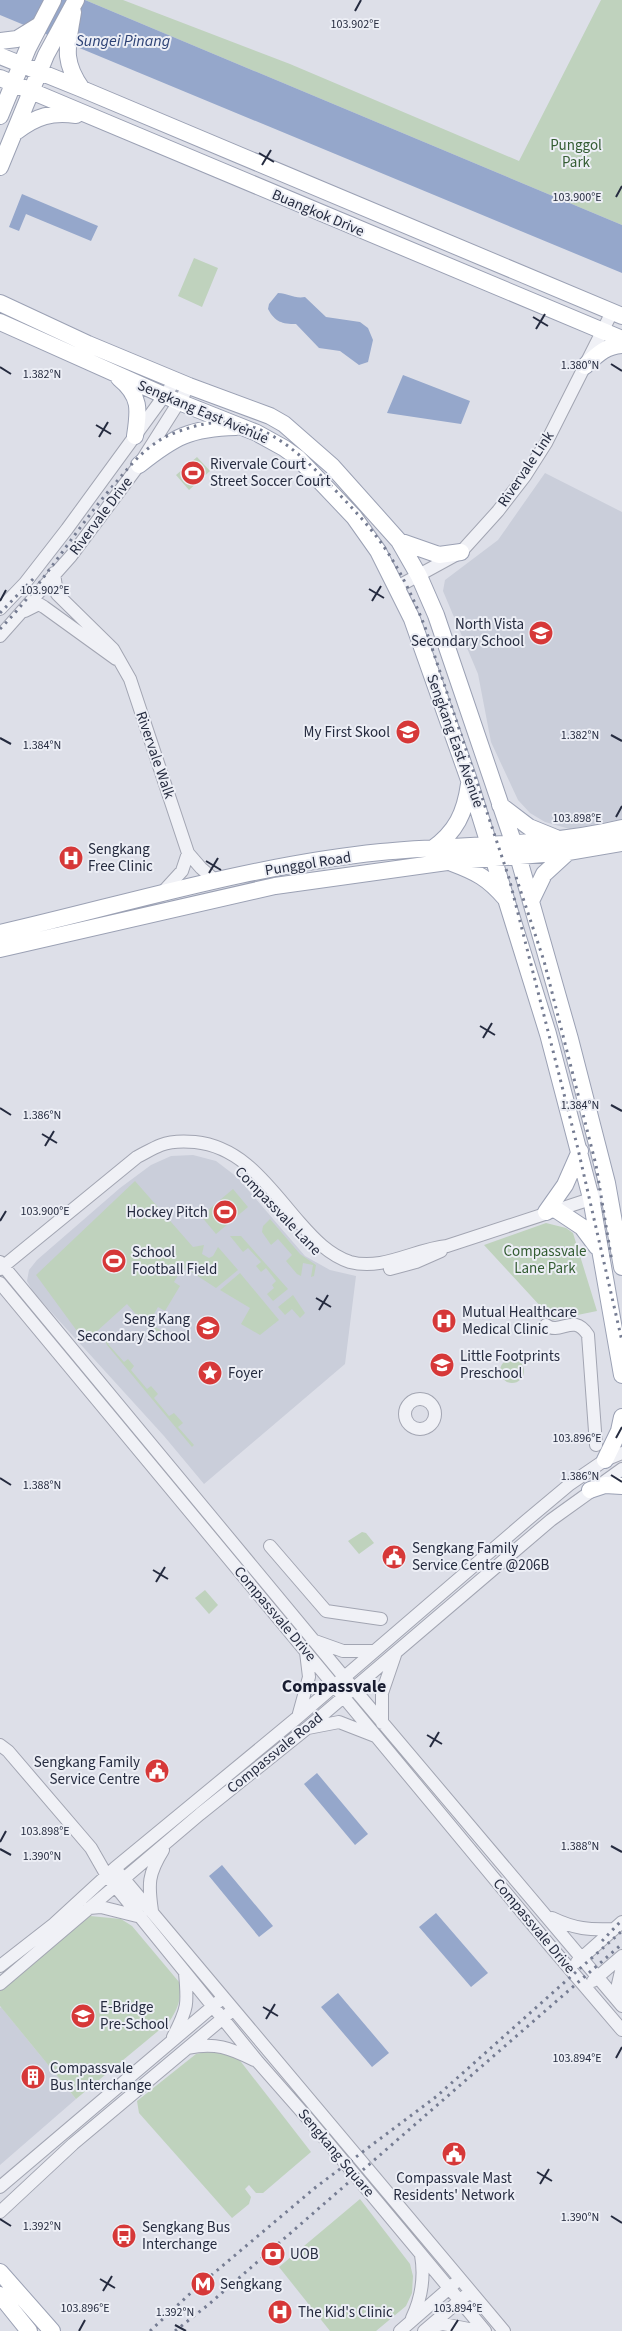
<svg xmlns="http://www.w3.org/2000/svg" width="622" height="2331" font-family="'Source Sans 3',sans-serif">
	<rect width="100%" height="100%" fill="#dddfe8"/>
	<path fill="#caceda" d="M 545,473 L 622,512 L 622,819 L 570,829 L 545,822 L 530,813 L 518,800 L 491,742 L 478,674 L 443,591 L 445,580 L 498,540 Z
		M 193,1155 L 216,1161 L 237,1177 L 305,1256 L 330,1270 L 356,1276 L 345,1364 L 204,1484 L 164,1436 L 33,1292 L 27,1281 L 29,1270 L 37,1260 L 120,1188 L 151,1165 L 171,1156 Z
		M 1,2007 L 76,2099 L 0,2165 L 0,2008 Z"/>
	<path fill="#bfd2bd" d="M 85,0 L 123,0 L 290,64 L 519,161 L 601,0 L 622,0 L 622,225 Z
		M 194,258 L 218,268 L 202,307 L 178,296 Z
		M 197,457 L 210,471 L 189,490 L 176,475 Z
		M 135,1181 L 193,1247 L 204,1245 L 202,1254 L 209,1258 L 213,1256 L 218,1247 L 238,1270 L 216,1288 L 190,1271 L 182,1269 L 174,1282 L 180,1286 L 165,1311 L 158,1307 L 150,1321 L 156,1325 L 155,1327 L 167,1334 L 159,1341 L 127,1304 L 85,1342 L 36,1275 Z
		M 233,1189 L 248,1207 L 216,1234 L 201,1216 Z
		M 270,1219 L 300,1254 L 316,1265 L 314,1276 L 311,1277 L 313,1265 L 303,1263 L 301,1276 L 297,1274 L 286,1261 L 292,1255 L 278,1239 L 271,1245 L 262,1232 L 263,1226 Z
		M 546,1223 L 566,1228 L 573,1233 L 597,1311 L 553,1320 L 484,1245 Z
		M 230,1236 L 241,1236 L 288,1289 L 273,1301 L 267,1294 L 274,1288 L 272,1285 L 276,1281 L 266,1268 L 261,1272 L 256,1266 L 261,1262 L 248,1248 L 243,1252 Z
		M 240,1273 L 279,1320 L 260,1335 L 241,1324 L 250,1308 L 220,1290 Z
		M 293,1295 L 305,1313 L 300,1318 L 292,1309 L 285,1315 L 278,1307 Z
		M 106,1333 L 112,1340 L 108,1344 L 124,1362 L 128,1359 L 134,1366 L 131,1370 L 147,1389 L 151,1386 L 158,1394 L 154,1398 L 169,1416 L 174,1413 L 183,1423 L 178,1427 L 194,1445 L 192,1447 L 107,1345 L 104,1339 Z
		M500 1371a12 12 0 1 1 24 0a12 12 0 1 1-24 0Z
		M 362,1532 L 366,1533 L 374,1543 L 359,1554 L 348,1541 Z
		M 205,1590 L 218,1605 L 209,1614 L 195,1598 Z
		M 90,1916 L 121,1919 L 132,1926 L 179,1982 C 182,1998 178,2009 169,2022 L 76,2099 L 0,2006 L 0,1988 Z
		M 211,2051 L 238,2058 L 311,2152 L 263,2193 L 256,2193 L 249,2185 L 245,2189 L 251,2197 L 249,2204 L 232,2218 L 139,2113 L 137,2101 L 196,2054 Z
		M 360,2199 L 410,2264 L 413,2276 L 412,2293 L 406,2306 L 376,2331 L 330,2331 L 279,2267 Z"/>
	<path fill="#95a7cb" d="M 0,0 L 85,0 L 622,225 L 622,273 L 0,15 Z
		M 22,194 L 98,226 L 91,241 L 26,214 L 19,231 L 9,227 Z
		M 278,293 C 288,293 294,299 305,297 L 326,317 L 360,322 L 368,328 L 373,340 L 368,362 L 359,365 L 340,351 L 319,348 L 296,324 C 282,324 275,322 268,309 L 269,304 Z
		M 403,375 L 470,401 L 461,424 L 387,413 Z
		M 317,1773 L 368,1834 L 355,1845 L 304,1784 Z
		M 222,1865 L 273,1926 L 259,1937 L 209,1876 Z
		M 436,1913 L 488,1973 L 471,1987 L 419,1927 Z
		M 338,1993 L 389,2053 L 372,2067 L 321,2007 Z"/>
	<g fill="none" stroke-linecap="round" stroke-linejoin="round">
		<defs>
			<path id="minor" d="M 54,573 L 57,594 L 113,649 L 130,679 L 188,853 L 201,868 L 216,881
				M 397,587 L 461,552 L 498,511 L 525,476 L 546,443 L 612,312
				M 0,609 L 25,583 L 67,529 L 175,381
				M 25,611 L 39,604 L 44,607 L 116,659
				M 0,636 L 71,556 L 139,465 L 189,386
				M 161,894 L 182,871 L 188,853
				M 0,1262 L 344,1677 L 622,2006
				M 0,1269 L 137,1157 C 145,1153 153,1148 161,1145 C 171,1141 183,1141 195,1142 C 244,1147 270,1189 300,1223 C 314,1239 329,1255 350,1262 C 383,1271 415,1249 447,1246 L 609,1193
				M 390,1269 L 416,1262 L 441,1251
				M 0,1283 L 551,1947 L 622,2030
				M 546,1325 C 561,1336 573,1312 588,1335 L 596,1445
				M405 1414a15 15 0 1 1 30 0a15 15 0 1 1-30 0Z
				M 270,1546 L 326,1611 L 381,1619
				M 315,1641 L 343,1651 L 373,1651
				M 298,1717 L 309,1677 L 306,1652
				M 382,1723 L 382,1693 L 395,1655
				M 308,1728 L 339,1722 L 375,1736
				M 0,1745 L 8,1751 L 91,1848 L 107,1876 L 258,2062 L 310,2121 L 485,2331
				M 119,1873 L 504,2331
				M 89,1908 L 101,1907 L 141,1917
				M 152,1911 C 148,1884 148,1874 163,1850
				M 552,1918 C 575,1929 589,1930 614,1929
				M 577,1962 L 622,1922
				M 0,1966 L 54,1924 L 115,1868 L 298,1717 L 527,1520 L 570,1484 L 605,1460 L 622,1453
				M 622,1967 L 618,1984 L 622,2001
				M 593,1981 L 622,1956
				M 0,1984 L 200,1814 L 306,1729 L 551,1520 L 622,1469
				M 173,2037 C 188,2008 188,2004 185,1973
				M 188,2048 C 215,2042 230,2048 254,2060
				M 0,2187 L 218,2002
				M 0,2212 L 73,2144 L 228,2014
				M 412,2318 C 422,2297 425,2278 421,2255
				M 430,2327 L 443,2324 L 479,2331
				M 400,2331 L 454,2284
				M 424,2331 L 465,2296"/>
			<path id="major" d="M 73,12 C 68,44 61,60 82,89
				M 0,41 L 17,39 L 38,26
				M 0,56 L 82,89 L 622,316
				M 0,78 L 622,339
				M 0,116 L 28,48 L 53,0
				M 17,131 C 37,116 51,112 76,115
				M 0,167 L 46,55 L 76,0
				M 0,303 L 88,344 L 189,386 L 270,416 L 284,424 L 332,466 L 399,541 L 419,576 L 436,615 L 518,856 L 570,1039 L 607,1183 L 622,1267
				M 0,322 L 179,402 L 257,433 L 284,448 L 298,458 L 354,517 L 378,551 L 412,619 L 469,780 L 548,1034 L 591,1198 L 622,1375
				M 585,366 C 597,355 605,346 622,345
				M 119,378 C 141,396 139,410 135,436
				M 139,465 C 174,437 190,428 236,427
				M 399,541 L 439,555 L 461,552
				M 500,805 L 529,827 L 556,838
				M 432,849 C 456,832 465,813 469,784
				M 452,863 C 476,872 488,878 505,898
				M 531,901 L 544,874 L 568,852
				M 0,933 C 126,904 252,865 381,852 C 461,844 543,847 622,828
				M 0,949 L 275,886 L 447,862 L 568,852 L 622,843
				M 555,1209 L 582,1227 L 597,1247
				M 546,1212 L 565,1185 L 580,1151
				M 605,1460 L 619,1431 L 622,1417
				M 590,1490 L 605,1485 L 622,1486
				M 0,2272 L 52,2331
				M 0,2295 L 29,2331"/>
		</defs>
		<use href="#minor" stroke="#a2a5b2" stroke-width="14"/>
		<use href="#major" stroke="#9ba1b4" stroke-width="18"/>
		<use href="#minor" stroke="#f0f1f6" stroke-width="12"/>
		<use href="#major" stroke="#fff" stroke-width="16"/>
		<path stroke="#757c92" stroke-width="3" stroke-dasharray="2.5 5" stroke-linecap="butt" d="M 0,613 L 35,577
			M 0,629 C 42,586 73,533 112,487 C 125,472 137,456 154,444 C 164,436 179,431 192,427 C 256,408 296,449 337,492 C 356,512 375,532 390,556 C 404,578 415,602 425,627 L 509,878 L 578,1149 L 622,1341
			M 516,877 L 544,961 L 596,1165 L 612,1262
			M 602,1941 L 622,1920
			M 150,2331 L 195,2289 L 316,2187 L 437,2096 L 622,1931
			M 175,2331 L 208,2305 L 622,1944"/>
	</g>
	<path fill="none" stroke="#252b3f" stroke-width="2" d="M 355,11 L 361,0M 259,153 L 274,162M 262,165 L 271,150M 616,197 L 622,186M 533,317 L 548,326M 536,329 L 545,314M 611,364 L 622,371M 0,367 L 11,374M 96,425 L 111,434M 99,437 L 108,422M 369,589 L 384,598M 0,601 L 6,590M 372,601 L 381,586M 611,735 L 622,741M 0,738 L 11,744M 616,817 L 622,806M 206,861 L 221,870M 209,873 L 218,858M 480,1026 L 495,1035M 483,1038 L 492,1023M 611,1105 L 622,1111M 0,1108 L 11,1115M 42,1134 L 57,1143M 45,1146 L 54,1131M 0,1221 L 6,1211M 316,1298 L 331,1307M 319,1310 L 328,1295M 616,1438 L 622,1427M 611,1475 L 622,1482M 0,1478 L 11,1485M 153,1570 L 168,1579M 156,1582 L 165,1567M 427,1735 L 442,1744M 430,1747 L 439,1732M 0,1842 L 6,1831M 611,1846 L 622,1852M 0,1849 L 11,1855M 263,2007 L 278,2016M 266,2019 L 275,2004M 616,2058 L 622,2047M 537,2172 L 552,2181M 540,2184 L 549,2169M 611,2216 L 622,2223M 0,2219 L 11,2226M 100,2279 L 115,2288M 103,2291 L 112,2276M 175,2325 L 186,2331M 79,2331 L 85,2320M 451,2331 L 458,2320"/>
	<defs>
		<symbol id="stadium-disc" viewBox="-11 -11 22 22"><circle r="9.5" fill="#d63838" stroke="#eceef5"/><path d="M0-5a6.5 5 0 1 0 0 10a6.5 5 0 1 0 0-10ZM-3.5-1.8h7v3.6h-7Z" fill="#fff"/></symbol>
		<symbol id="school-disc" viewBox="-11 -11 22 22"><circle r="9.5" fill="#d63838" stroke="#eceef5"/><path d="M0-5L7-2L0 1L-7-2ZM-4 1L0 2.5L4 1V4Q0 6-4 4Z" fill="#fff"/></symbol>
		<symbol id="hospital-disc" viewBox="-11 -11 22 22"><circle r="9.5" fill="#d63838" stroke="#eceef5"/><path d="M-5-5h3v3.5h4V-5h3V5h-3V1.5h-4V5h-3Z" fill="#fff"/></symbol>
		<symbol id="sight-disc" viewBox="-11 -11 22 22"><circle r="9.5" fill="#d63838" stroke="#eceef5"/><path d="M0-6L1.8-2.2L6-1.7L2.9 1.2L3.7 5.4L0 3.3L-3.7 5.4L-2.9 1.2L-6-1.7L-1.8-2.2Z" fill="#fff"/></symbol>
		<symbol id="civic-disc" viewBox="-11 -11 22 22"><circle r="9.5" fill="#d63838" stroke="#eceef5"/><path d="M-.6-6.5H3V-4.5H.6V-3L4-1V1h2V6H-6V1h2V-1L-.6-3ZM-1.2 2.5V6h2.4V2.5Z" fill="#fff"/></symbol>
		<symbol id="building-disc" viewBox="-11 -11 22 22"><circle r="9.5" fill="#d63838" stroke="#eceef5"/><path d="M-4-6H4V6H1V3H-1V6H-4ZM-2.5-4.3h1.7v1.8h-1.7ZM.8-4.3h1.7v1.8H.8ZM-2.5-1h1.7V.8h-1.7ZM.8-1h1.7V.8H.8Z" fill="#fff"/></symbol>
		<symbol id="bus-disc" viewBox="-11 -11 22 22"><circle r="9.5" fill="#d63838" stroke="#eceef5"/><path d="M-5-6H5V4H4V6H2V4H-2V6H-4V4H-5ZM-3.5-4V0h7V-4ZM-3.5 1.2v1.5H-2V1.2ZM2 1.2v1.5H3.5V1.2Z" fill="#fff"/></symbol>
		<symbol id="bank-disc" viewBox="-11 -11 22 22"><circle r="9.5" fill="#d63838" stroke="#eceef5"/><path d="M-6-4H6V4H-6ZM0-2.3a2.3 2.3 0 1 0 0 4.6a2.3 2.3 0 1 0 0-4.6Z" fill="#fff"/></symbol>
		<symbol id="metro-disc" viewBox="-11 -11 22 22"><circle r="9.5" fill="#d63838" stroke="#eceef5"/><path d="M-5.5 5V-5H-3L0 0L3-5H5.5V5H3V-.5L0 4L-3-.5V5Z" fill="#fff"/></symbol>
	</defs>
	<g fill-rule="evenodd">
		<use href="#stadium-disc" x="179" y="459" width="28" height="28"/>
		<use href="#school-disc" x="527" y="619" width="28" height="28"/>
		<use href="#school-disc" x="394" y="718" width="28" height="28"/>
		<use href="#hospital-disc" x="57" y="844" width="28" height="28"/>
		<use href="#stadium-disc" x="211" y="1198" width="28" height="28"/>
		<use href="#stadium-disc" x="100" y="1247" width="28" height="28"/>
		<use href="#hospital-disc" x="430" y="1307" width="28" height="28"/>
		<use href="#school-disc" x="194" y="1314" width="28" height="28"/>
		<use href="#school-disc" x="428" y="1351" width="28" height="28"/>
		<use href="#sight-disc" x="196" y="1359" width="28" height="28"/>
		<use href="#civic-disc" x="380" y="1543" width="28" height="28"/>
		<use href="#civic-disc" x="143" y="1757" width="28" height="28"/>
		<use href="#school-disc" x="69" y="2002" width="28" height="28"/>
		<use href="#building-disc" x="19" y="2063" width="28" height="28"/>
		<use href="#civic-disc" x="440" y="2140" width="28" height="28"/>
		<use href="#bus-disc" x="110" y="2222" width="28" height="28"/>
		<use href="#bank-disc" x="259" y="2240" width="28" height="28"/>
		<use href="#metro-disc" x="189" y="2270" width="28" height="28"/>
		<use href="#hospital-disc" x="266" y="2298" width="28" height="28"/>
	</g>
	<g text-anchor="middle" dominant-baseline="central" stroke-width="4" stroke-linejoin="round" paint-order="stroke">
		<g font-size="15" fill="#335c32" stroke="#eceef5">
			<text x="576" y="145">Punggol<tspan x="576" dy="17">Park</tspan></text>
			<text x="545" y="1251">Compassvale<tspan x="545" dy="17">Lane Park</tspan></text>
		</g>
		<g font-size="15" fill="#252b3f" stroke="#eceef5">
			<text transform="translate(318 213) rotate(23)">Buangkok Drive</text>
			<text transform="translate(203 412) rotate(23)">Sengkang East Avenue</text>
			<text transform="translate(526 469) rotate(-56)">Rivervale Link</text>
			<text transform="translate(101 516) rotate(-53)">Rivervale Drive</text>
			<text transform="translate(455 741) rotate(70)">Sengkang East Avenue</text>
			<text transform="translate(155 755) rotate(71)">Rivervale Walk</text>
			<text transform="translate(308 864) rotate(-9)">Punggol Road</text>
			<text transform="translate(278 1211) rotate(46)">Compassvale Lane</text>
			<text transform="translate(275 1614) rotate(50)">Compassvale Drive</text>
			<text transform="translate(275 1753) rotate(-39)">Compassvale Road</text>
			<text transform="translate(534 1926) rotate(50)">Compassvale Drive</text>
			<text transform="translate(336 2153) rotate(50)">Sengkang Square</text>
		</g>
		<g font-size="15" fill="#252b3f" stroke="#eceef5" text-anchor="start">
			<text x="210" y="464">Rivervale Court<tspan x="210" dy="17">Street Soccer Court</tspan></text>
			<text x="524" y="624" text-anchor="end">North Vista<tspan x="524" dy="17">Secondary School</tspan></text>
			<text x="390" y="732" text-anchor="end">My First Skool</text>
			<text x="88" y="849">Sengkang<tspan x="88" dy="17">Free Clinic</tspan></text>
			<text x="208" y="1212" text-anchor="end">Hockey Pitch</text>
			<text x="132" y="1252">School<tspan x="132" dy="17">Football Field</tspan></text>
			<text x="462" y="1312">Mutual Healthcare<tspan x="462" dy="17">Medical Clinic</tspan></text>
			<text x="190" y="1319" text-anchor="end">Seng Kang<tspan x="190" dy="17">Secondary School</tspan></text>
			<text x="460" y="1356">Little Footprints<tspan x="460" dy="17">Preschool</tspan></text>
			<text x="228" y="1373">Foyer</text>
			<text x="412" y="1548">Sengkang Family<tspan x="412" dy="17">Service Centre @206B</tspan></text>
			<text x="140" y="1762" text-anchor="end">Sengkang Family<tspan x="140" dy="17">Service Centre</tspan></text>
			<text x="100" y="2007">E-Bridge<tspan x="100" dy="17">Pre-School</tspan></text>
			<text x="50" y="2068">Compassvale<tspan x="50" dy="17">Bus Interchange</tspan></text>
			<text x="454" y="2178" text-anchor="middle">Compassvale Mast<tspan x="454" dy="17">Residents' Network</tspan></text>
			<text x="142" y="2227">Sengkang Bus<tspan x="142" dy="17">Interchange</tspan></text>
			<text x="290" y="2254">UOB</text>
			<text x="220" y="2284">Sengkang</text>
			<text x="298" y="2312">The Kid's Clinic</text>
		</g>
		<g font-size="16" font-style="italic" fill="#2d4275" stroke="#eceef5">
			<text x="123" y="41">Sungei Pinang</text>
		</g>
		<g font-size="18" font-weight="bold" fill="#181c30" stroke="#eceef5">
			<text x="334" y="1686">Compassvale</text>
		</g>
	</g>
	<g font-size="12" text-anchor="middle" fill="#252b3f" stroke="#eceef5" stroke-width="4" stroke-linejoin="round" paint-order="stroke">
		<text x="355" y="28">103.902°E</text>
		<text x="577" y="201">103.900°E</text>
		<text x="580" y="369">1.380°N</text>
		<text x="42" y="378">1.382°N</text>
		<text x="45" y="594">103.902°E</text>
		<text x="580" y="739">1.382°N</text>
		<text x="42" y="749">1.384°N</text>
		<text x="577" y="822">103.898°E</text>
		<text x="580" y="1109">1.384°N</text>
		<text x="42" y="1119">1.386°N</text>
		<text x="45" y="1215">103.900°E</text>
		<text x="577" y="1442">103.896°E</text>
		<text x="580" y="1480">1.386°N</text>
		<text x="42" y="1489">1.388°N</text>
		<text x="45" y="1835">103.898°E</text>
		<text x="580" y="1850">1.388°N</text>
		<text x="42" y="1860">1.390°N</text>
		<text x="577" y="2062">103.894°E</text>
		<text x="580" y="2221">1.390°N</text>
		<text x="42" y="2230">1.392°N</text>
		<text x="85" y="2312">103.896°E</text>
		<text x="458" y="2312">103.894°E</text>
		<text x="175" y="2316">1.392°N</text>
	</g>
</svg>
